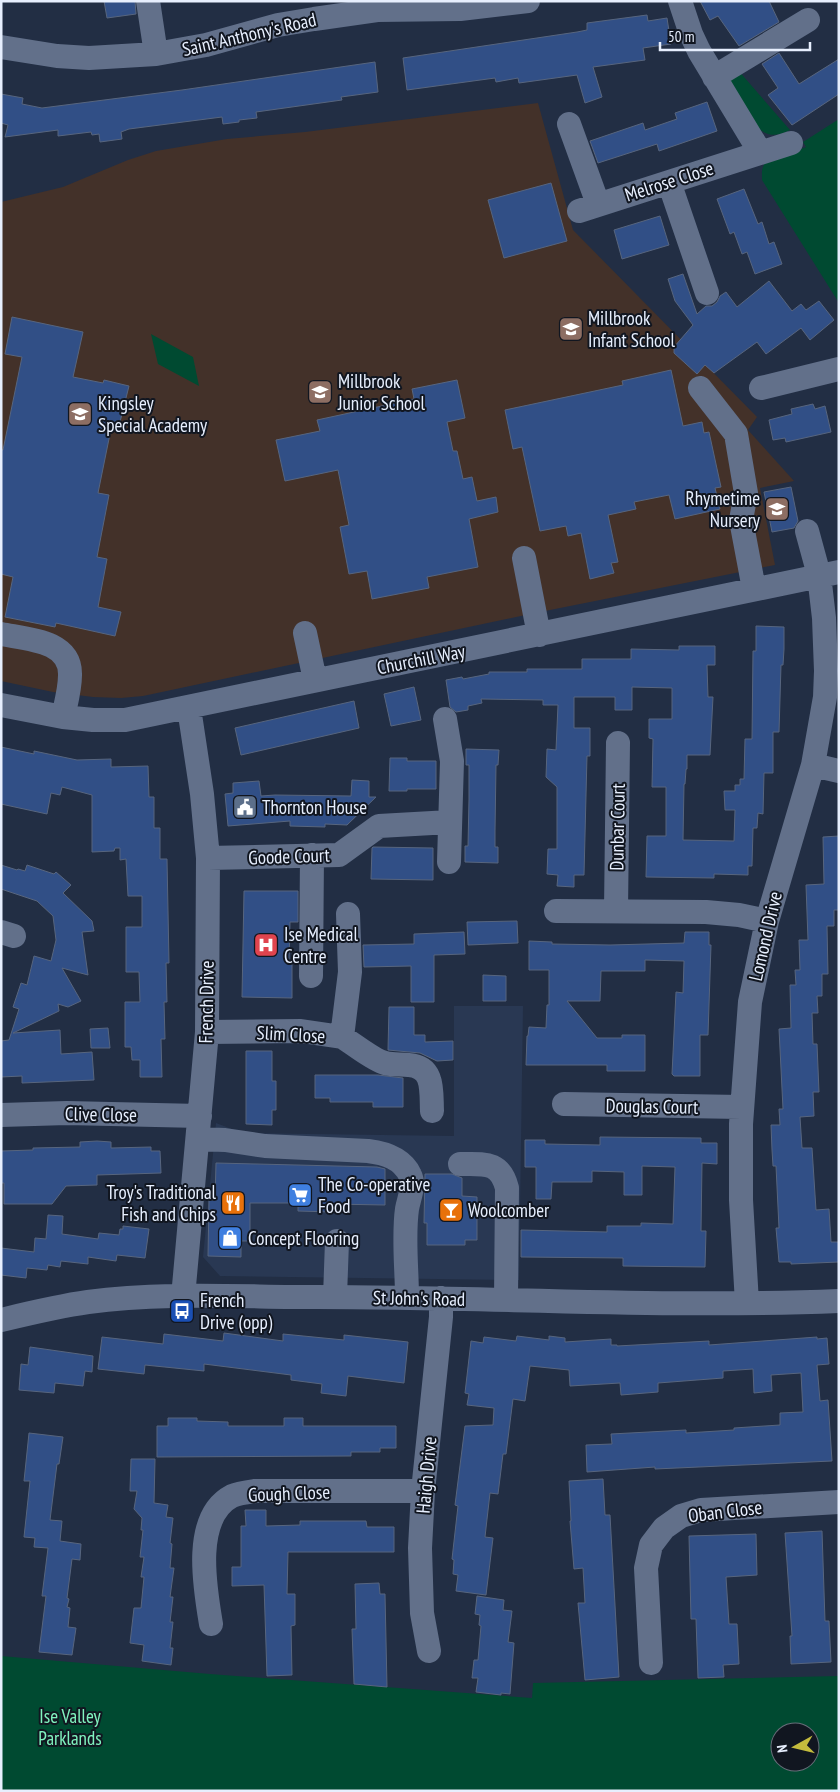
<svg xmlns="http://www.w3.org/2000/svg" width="840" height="1792" font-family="'PT Sans Narrow',sans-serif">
	<rect width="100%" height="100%" fill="#222e44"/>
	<path fill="#293853" d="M 454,1006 L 523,1006 L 519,1280 L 220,1276 L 203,1257 L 216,1123 L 242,1133 L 454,1136 Z"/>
	<path fill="#433129" d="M 538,103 L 573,230 L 757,417 L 748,430 L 794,481 L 760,488 L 775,565 L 535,613 L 143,696 L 121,698 L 93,697 L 53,692 L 1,681 L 1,202 L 63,187 L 128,160 L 156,151 L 227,139 L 305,132 Z"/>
	<path fill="#004a31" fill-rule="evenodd" d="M 738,70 L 790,130 C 779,136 769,137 759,129 L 729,81 Z
		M 839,119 L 839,303 L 762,180 C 762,173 761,169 765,163 L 806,147 L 803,142 Z
		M 151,334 L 193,357 L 199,386 L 158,364 Z
		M 1,1656 L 210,1674 L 532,1698 L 533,1683 L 839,1676 L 839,1791 L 1,1791 ZM 780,1732 L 810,1732 L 810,1762 L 780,1762 Z"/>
	<path fill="#314f86" stroke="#57657e" d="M 104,1 L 135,1 L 136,14 L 107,18 Z
		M 700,1 L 769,1 L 779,22 L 739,46 L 718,16 L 710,20 Z
		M 647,15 L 648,21 L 667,18 L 671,44 L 643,48 L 645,60 L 593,67 L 602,97 L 585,103 L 577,75 L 519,83 L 518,78 L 496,82 L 495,78 L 407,90 L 403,58 L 577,32 L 587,30 L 587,23 Z
		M 779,53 L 799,84 L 839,59 L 839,94 L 792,125 L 768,95 L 778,88 L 762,64 Z
		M 375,62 L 378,92 L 341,97 L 342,100 L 256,112 L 257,118 L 239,120 L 239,122 L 223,124 L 222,117 L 129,129 L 121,132 L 122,139 L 100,142 L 99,134 L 92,135 L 91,132 L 58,136 L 58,130 L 5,137 L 8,125 L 1,123 L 1,94 L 23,98 L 22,104 L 42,108 L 182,90 Z
		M 707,102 L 717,131 L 659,151 L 657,144 L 598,163 L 590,141 L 643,123 L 645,130 L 677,119 L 675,113 Z
		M 551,183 L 567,241 L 504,258 L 488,200 Z
		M 744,189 L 758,224 L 762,222 L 769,244 L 774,242 L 782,264 L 755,274 L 747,252 L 742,254 L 734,232 L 730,234 L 717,199 Z
		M 660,216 L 669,245 L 622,259 L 614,230 Z
		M 683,274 L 697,314 L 706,306 L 712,306 L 717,302 L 720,296 L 726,292 L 737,307 L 769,281 L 792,311 L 801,304 L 806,310 L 819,301 L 834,320 L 810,340 L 801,328 L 766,354 L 757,342 L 714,373 L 705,365 L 697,374 L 674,353 L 674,347 L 693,325 L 675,301 L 668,279 Z
		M 12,317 L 83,332 L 73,377 L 103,383 L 104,380 L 129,386 L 118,430 L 111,429 L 98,493 L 109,495 L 97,557 L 107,559 L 98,607 L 121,612 L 115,636 L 56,623 L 55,627 L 5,617 L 13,577 L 1,574 L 1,450 L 3,450 L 22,357 L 5,354 Z
		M 671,370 L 683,426 L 702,422 L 704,433 L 709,432 L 721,487 L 715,488 L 720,509 L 675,519 L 669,495 L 634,502 L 636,509 L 608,515 L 618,562 L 611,563 L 614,573 L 590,579 L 581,533 L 568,536 L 566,526 L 540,531 L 522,447 L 513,449 L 505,410 L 623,385 L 622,381 Z
		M 457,380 L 465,418 L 447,422 L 453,451 L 457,451 L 463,479 L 472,477 L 477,501 L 496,497 L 498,512 L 469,519 L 478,567 L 427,577 L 429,588 L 372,599 L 367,571 L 349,574 L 340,527 L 349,525 L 338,470 L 285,481 L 276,440 L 320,431 L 317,420 L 414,399 L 412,389 Z
		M 813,404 L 815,409 L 825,406 L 831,432 L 786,442 L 785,438 L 773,440 L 769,420 L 792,414 L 791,409 Z
		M 791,487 L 798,521 L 794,528 L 772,532 L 764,492 Z
		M 756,626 L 784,627 L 784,649 L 783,665 L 781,665 L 779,732 L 773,732 L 773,773 L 764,773 L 763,814 L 758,813 L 757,828 L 753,828 L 752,866 L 748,866 L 748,875 L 714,874 L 714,878 L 646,877 L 647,836 L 666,836 L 666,787 L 652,787 L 653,739 L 649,738 L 649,719 L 672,719 L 672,688 L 632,687 L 632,710 L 615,710 L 615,697 L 574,697 L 574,728 L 590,728 L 590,756 L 587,756 L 584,875 L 574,875 L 574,887 L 557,886 L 558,875 L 547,874 L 548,849 L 557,849 L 557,787 L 546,777 L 547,749 L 556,750 L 558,705 L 543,705 L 543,700 L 481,699 L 482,703 L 468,706 L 468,710 L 456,712 L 450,707 L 446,680 L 462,677 L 463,679 L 489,674 L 489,672 L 527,672 L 527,669 L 582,669 L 582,659 L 631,659 L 631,649 L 679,650 L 679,646 L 715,646 L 715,665 L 707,665 L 708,697 L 713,697 L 710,755 L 687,755 L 687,769 L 686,769 L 685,784 L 684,784 L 683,840 L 734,841 L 735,810 L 725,810 L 724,791 L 735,791 L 735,785 L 740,785 L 740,779 L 744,779 L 745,739 L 752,739 L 753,651 L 756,651 Z
		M 414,687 L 421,720 L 391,726 L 384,694 Z
		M 354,701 L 359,728 L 241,755 L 235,728 Z
		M 1,747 L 34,754 L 34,751 L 77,760 L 111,759 L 111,767 L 148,766 L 149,797 L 154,797 L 154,828 L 160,828 L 160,859 L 167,859 L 169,963 L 166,963 L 167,1002 L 164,1002 L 165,1039 L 161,1039 L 162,1077 L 140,1077 L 140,1060 L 132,1060 L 131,1047 L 125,1047 L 125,1002 L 140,1002 L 139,972 L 126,972 L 126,927 L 142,927 L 142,896 L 128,896 L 126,859 L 120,860 L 120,848 L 115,848 L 114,851 L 92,852 L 92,795 L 62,787 L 60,795 L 51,793 L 47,814 L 1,804 Z
		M 466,749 L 499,750 L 498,765 L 496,765 L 495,831 L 495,847 L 498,847 L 498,863 L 465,862 L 465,846 L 468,846 L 469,799 L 469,765 L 466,765 Z
		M 390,758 L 407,758 L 407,761 L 436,761 L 436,789 L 407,789 L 407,791 L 389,791 Z
		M 352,780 L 369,781 L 369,797 L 376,797 L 347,825 L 325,824 L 325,827 L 290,826 L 290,821 L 228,826 L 225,794 L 233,793 L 233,783 L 259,781 L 261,796 L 275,795 L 351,796 Z
		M 839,836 L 839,910 L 834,910 L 834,926 L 827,926 L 828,974 L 822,974 L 822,996 L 817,996 L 818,1013 L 812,1013 L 813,1044 L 817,1044 L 819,1092 L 813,1092 L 814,1116 L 800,1117 L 802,1148 L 812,1148 L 816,1210 L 829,1209 L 831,1242 L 839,1242 L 839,1262 L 791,1264 L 791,1262 L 779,1262 L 776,1228 L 779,1228 L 776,1166 L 773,1166 L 772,1150 L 771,1125 L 780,1125 L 779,1109 L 783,1109 L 779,1029 L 791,1028 L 790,985 L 796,985 L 795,970 L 800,970 L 799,940 L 808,940 L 806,885 L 824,884 L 823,837 Z
		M 373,847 L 433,848 L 433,880 L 371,879 L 372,848 Z
		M 1,865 L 17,870 L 18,869 L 25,871 L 27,865 L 54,874 L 56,872 L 71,885 L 63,893 L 92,921 L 94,931 L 82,932 L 88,975 L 62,968 L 81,1001 L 68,1007 L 58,1004 L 59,1011 L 13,1033 L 60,1030 L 61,1054 L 92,1052 L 94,1080 L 22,1083 L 22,1076 L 1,1077 L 1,1041 L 9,1040 L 19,1009 L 13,1007 L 21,983 L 27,985 L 34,956 L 51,961 L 56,940 L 53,916 L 37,901 L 1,889 Z
		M 244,891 L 298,891 L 298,922 L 290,922 L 289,963 L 292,963 L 292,998 L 242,997 Z
		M 517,921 L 518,943 L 468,945 L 467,922 Z
		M 464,932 L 465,954 L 434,955 L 434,1002 L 411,1002 L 411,966 L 364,967 L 363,945 L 414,944 L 414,934 Z
		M 685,932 L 709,932 L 709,945 L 711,945 L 708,1035 L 700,1035 L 700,1076 L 674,1076 L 672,1074 L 676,992 L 683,993 L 684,961 L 645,960 L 645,971 L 601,971 L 600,1001 L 567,1001 L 597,1038 L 622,1038 L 622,1035 L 645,1035 L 645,1071 L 607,1071 L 607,1065 L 526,1065 L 527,1036 L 528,1036 L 529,1027 L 546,1028 L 547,1005 L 549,1005 L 549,970 L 529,970 L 529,941 L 552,942 L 552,944 L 610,945 L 684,943 Z
		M 483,975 L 506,976 L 506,1001 L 483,1001 Z
		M 389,1007 L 414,1007 L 414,1035 L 425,1035 L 425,1042 L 453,1041 L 453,1060 L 437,1061 L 420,1053 L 388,1050 Z
		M 108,1028 L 110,1048 L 91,1048 L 90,1029 Z
		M 246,1051 L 272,1051 L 272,1081 L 276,1081 L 276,1110 L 272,1110 L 272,1125 L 246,1124 Z
		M 315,1075 L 378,1075 L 403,1078 L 403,1107 L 373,1107 L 373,1102 L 330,1102 L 330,1098 L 315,1098 Z
		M 600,1137 L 701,1138 L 701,1143 L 717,1143 L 717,1164 L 702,1163 L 701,1231 L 706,1231 L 705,1267 L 623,1266 L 623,1258 L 521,1257 L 521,1230 L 607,1232 L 607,1226 L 641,1226 L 641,1223 L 673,1224 L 675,1167 L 642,1166 L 642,1195 L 624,1195 L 624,1172 L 592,1171 L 592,1182 L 552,1182 L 551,1199 L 536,1199 L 536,1167 L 525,1167 L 525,1140 L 545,1140 L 545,1144 L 600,1145 Z
		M 97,1141 L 111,1142 L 111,1148 L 151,1147 L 151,1151 L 160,1151 L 161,1173 L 97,1175 L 97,1185 L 66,1186 L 52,1204 L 4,1204 L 4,1183 L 1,1183 L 1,1151 L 33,1150 L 33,1148 L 80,1147 L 80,1142 Z
		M 216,1163 L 377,1167 L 385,1169 L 385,1205 L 331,1204 L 331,1212 L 298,1211 L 298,1203 L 250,1203 L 250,1241 L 241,1241 L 241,1257 L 208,1256 L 209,1200 L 215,1200 Z
		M 425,1174 L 452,1174 L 462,1178 L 462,1196 L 477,1197 L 477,1240 L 465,1240 L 465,1245 L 427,1245 L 427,1223 L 424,1223 Z
		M 48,1215 L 63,1216 L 62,1234 L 98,1239 L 99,1233 L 119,1235 L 120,1229 L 123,1229 L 123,1226 L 149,1229 L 145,1258 L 117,1255 L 116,1261 L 88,1257 L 88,1264 L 61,1261 L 60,1267 L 48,1265 L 47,1270 L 27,1268 L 26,1278 L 1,1275 L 1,1248 L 34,1252 L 35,1238 L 46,1239 Z
		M 224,1333 L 283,1341 L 283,1334 L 344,1340 L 344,1335 L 408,1342 L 404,1383 L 348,1376 L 346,1396 L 321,1393 L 322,1384 L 291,1380 L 291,1375 L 204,1364 L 204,1371 L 145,1365 L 144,1374 L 98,1369 L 102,1337 L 163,1344 L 164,1334 L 223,1341 Z
		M 517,1336 L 549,1340 L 549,1336 L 565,1338 L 565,1342 L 611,1339 L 611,1345 L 617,1345 L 617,1346 L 709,1341 L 709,1345 L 817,1337 L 817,1339 L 827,1338 L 829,1364 L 817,1365 L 820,1401 L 828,1400 L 832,1461 L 655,1469 L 655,1467 L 587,1472 L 586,1445 L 612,1444 L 611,1434 L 686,1430 L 686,1433 L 734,1430 L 734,1428 L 780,1425 L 780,1413 L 803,1412 L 801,1373 L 771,1375 L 772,1391 L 754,1393 L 753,1369 L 723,1371 L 723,1378 L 658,1383 L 658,1392 L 621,1395 L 620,1383 L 570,1386 L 569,1370 L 530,1366 L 525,1401 L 513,1399 L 506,1454 L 503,1454 L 498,1494 L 490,1493 L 485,1537 L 493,1538 L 486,1595 L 456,1591 L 458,1575 L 453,1574 L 454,1560 L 452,1559 L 458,1506 L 455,1505 L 465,1426 L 493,1425 L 494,1408 L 467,1405 L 469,1394 L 465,1393 L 471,1341 L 483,1343 L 484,1337 L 516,1341 Z
		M 30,1347 L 93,1356 L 92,1372 L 85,1371 L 83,1386 L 55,1383 L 54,1393 L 19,1390 L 21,1364 L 28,1365 Z
		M 168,1418 L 197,1418 L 197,1421 L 228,1422 L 228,1426 L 284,1426 L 284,1418 L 303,1418 L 303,1426 L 396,1426 L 396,1448 L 380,1448 L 380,1452 L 351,1452 L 351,1456 L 157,1457 L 157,1426 L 168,1426 Z
		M 29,1433 L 63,1437 L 59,1464 L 57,1464 L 50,1520 L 62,1521 L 60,1541 L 81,1544 L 80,1560 L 72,1559 L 67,1598 L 69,1599 L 67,1607 L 70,1608 L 68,1627 L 76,1628 L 72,1655 L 39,1652 L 46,1596 L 42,1596 L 48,1548 L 34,1547 L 35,1538 L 24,1537 L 30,1481 L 24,1481 Z
		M 131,1459 L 155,1459 L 154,1503 L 168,1505 L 166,1517 L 173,1518 L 170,1543 L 172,1544 L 170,1568 L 174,1568 L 170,1597 L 173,1597 L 170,1622 L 173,1622 L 170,1648 L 173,1648 L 171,1665 L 142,1661 L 144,1645 L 130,1643 L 134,1608 L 141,1608 L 144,1577 L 141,1577 L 144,1557 L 140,1557 L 143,1530 L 141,1530 L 142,1518 L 134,1509 L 137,1491 L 130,1491 Z
		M 603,1479 L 605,1515 L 610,1515 L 619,1677 L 585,1680 L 578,1603 L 585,1603 L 583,1568 L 574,1569 L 570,1521 L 571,1521 L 569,1481 Z
		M 245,1510 L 266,1510 L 266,1526 L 300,1525 L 300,1521 L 366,1521 L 367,1527 L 394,1527 L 394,1552 L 288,1552 L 287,1594 L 295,1594 L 295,1625 L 291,1626 L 292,1675 L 267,1676 L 264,1585 L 232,1586 L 232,1567 L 241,1567 L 241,1526 L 246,1526 Z
		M 822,1531 L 825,1621 L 829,1621 L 831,1662 L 791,1664 L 790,1636 L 792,1636 L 785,1533 Z
		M 756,1534 L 757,1575 L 726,1577 L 729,1624 L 737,1624 L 739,1664 L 723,1665 L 724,1677 L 698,1678 L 696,1619 L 691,1619 L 689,1536 Z
		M 379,1583 L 380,1594 L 385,1594 L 387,1687 L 354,1684 L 352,1629 L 356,1629 L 355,1584 Z
		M 477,1596 L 504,1600 L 503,1610 L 512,1611 L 508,1642 L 514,1643 L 510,1694 L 501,1693 L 501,1695 L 476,1692 L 478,1678 L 472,1678 L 474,1660 L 478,1660 L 481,1626 L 479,1625 L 480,1615 L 475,1614 Z"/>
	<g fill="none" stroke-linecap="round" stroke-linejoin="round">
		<path stroke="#62708a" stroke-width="24" d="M 148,1 L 156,54
			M 680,1 L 691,34 L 699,51 L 760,152
			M 1,47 L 57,56 L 89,58 L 156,54 L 206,45 L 278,25 L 314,19 L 377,10 L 460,9 L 528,1
			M 714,77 L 808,20
			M 569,124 L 598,204
			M 669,182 L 707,293
			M 579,211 L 791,143
			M 700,388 L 736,434 L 746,493 L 741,520 L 754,589
			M 761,388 L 839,369
			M 524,558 L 539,635
			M 305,633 L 315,680
			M 1,634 C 26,639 71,640 70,675 C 70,689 66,703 63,717
			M 1,705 L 63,717 L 93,720 L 125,720 L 839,572
			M 445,719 L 452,761 L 449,862
			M 813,765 L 839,771
			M 208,858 L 339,855 L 379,826 L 450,822
			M 556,911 L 706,912 L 739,915 L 767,921
			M 616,911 L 618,743
			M 1,932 L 14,936
			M 311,976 L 312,855
			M 207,1032 L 301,1031 L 342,1037 L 350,972 L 348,914
			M 342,1037 C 354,1044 373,1060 385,1063 C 393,1065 401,1064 409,1065 C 435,1067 431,1092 432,1111
			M 564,1104 L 741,1107
			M 1,1115 L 67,1113 L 200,1116
			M 198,1139 L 225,1140 L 265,1146 L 368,1151 C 385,1153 402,1158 410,1175 C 415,1185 409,1198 407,1209 C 403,1237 407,1269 407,1298
			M 460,1164 C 485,1164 500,1161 507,1188 L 506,1300
			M 183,1297 L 207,1032 L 208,858 L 202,794 L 189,708
			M 335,1297 L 337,1241
			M 747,1303 L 741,1200 L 741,1124 L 750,1002 L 767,921 L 813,765 L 825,697 L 826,671 L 824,618 L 819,575 L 807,531
			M 1,1320 C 30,1313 59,1306 88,1302 C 162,1292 241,1297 316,1297 C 490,1297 665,1308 839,1301
			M 211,1624 C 205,1588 192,1517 232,1496 C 239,1493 248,1492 255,1491 L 423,1491
			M 429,1651 L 422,1613 L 420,1548 L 423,1491 L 441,1317 L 441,1298
			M 651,1663 L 646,1568 L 651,1545 L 664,1528 L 681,1516 L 701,1510 L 839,1502"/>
	</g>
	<defs>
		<symbol id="school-square" viewBox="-11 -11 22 22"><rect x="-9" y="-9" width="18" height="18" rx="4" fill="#8d6e63" stroke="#111620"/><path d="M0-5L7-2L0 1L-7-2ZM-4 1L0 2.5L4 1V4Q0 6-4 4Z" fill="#fff"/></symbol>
		<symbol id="civic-square" viewBox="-11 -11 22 22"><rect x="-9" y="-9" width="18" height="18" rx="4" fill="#5c6f8a" stroke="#111620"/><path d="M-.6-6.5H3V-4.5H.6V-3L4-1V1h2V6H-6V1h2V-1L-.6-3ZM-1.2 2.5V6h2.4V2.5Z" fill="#fff"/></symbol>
		<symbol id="hospital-square" viewBox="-11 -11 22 22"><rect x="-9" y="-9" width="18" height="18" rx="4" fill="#e0444e" stroke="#111620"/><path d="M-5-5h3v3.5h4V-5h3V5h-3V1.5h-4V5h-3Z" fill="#fff"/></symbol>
		<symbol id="supermarket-square" viewBox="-11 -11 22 22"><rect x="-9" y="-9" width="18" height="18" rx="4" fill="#3f7fe0" stroke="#111620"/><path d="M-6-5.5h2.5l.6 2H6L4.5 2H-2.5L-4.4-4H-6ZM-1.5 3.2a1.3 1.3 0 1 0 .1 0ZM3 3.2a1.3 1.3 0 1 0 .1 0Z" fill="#fff"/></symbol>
		<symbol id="restaurant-square" viewBox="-11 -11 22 22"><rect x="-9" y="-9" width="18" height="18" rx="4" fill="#e8710a" stroke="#111620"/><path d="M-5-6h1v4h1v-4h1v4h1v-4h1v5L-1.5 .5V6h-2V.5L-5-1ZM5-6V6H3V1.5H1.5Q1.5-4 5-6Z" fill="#fff"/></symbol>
		<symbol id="bar-square" viewBox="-11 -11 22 22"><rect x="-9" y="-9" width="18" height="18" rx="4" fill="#e8710a" stroke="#111620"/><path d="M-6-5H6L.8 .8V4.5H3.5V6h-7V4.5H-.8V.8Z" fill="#fff"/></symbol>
		<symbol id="shop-square" viewBox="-11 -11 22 22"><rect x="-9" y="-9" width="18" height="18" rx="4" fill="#3f7fe0" stroke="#111620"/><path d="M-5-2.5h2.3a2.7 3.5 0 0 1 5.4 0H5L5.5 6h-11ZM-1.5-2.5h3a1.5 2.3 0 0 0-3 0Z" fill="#fff"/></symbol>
		<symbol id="bus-square" viewBox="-11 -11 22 22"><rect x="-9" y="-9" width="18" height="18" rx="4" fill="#1a4fb4" stroke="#111620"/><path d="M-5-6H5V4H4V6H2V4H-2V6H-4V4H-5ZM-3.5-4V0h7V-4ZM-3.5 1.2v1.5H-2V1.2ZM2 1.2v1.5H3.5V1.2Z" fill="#fff"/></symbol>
	</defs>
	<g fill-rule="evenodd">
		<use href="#school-square" x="557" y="315" width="28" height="28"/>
		<use href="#school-square" x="306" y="378" width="28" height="28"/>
		<use href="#school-square" x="66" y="400" width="28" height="28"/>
		<use href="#school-square" x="763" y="495" width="28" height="28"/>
		<use href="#civic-square" x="231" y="793" width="28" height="28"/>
		<use href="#hospital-square" x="252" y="931" width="28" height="28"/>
		<use href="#supermarket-square" x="286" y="1181" width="28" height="28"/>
		<use href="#restaurant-square" x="219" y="1189" width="28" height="28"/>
		<use href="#bar-square" x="437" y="1196" width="28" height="28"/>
		<use href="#shop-square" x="216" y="1224" width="28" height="28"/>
		<use href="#bus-square" x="168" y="1297" width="28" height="28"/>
	</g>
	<g text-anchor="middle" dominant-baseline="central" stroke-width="4" stroke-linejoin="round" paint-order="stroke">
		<g font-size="19" fill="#e7effe" stroke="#111620">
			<text transform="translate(249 34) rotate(-13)">Saint Anthony's Road</text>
			<text transform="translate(669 181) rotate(-18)">Melrose Close</text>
			<text transform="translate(421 659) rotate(-11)">Churchill Way</text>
			<text transform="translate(617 827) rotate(-89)">Dunbar Court</text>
			<text transform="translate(289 856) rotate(-2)">Goode Court</text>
			<text transform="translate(765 936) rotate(-77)">Lomond Drive</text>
			<text transform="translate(206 1002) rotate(-89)">French Drive</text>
			<text transform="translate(291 1034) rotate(3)">Slim Close</text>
			<text transform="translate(652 1106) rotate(1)">Douglas Court</text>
			<text transform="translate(101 1114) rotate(1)">Clive Close</text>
			<text transform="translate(419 1298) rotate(1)">St John's Road</text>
			<text transform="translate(426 1475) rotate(-85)">Haigh Drive</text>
			<text transform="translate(289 1493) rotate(-2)">Gough Close</text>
			<text transform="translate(725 1511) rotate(-7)">Oban Close</text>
		</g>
		<g font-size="19" fill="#e7effe" stroke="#111620" text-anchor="start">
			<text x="588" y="318">Millbrook<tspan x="588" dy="22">Infant School</tspan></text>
			<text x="338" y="381">Millbrook<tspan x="338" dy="22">Junior School</tspan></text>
			<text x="98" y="403">Kingsley<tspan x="98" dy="22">Special Academy</tspan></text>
			<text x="760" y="498" text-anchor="end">Rhymetime<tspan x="760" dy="22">Nursery</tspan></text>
			<text x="262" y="807">Thornton House</text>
			<text x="284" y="934">Ise Medical<tspan x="284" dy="22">Centre</tspan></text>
			<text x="318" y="1184">The Co-operative<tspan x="318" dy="22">Food</tspan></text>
			<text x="216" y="1192" text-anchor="end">Troy's Traditional<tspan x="216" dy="22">Fish and Chips</tspan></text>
			<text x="468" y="1210">Woolcomber</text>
			<text x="248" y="1238">Concept Flooring</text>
			<text x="200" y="1300">French<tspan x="200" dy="22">Drive (opp)</tspan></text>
		</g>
		<g font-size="19" fill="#80f3bf" stroke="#111620">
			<text x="70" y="1716">Ise Valley<tspan x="70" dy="22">Parklands</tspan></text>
		</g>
	</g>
	<rect width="840" height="1792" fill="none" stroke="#e7effe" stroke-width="5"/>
	<g transform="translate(795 1747) rotate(262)"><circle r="24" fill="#111620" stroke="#676d79"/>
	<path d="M0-4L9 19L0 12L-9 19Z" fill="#c4bc3d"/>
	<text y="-8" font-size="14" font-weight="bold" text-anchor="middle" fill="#e7effe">N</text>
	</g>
	<path d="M660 42v8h150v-8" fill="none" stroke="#e7effe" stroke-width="2.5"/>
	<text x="668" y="42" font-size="15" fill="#e7effe" stroke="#111620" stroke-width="4" paint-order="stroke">50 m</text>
</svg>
